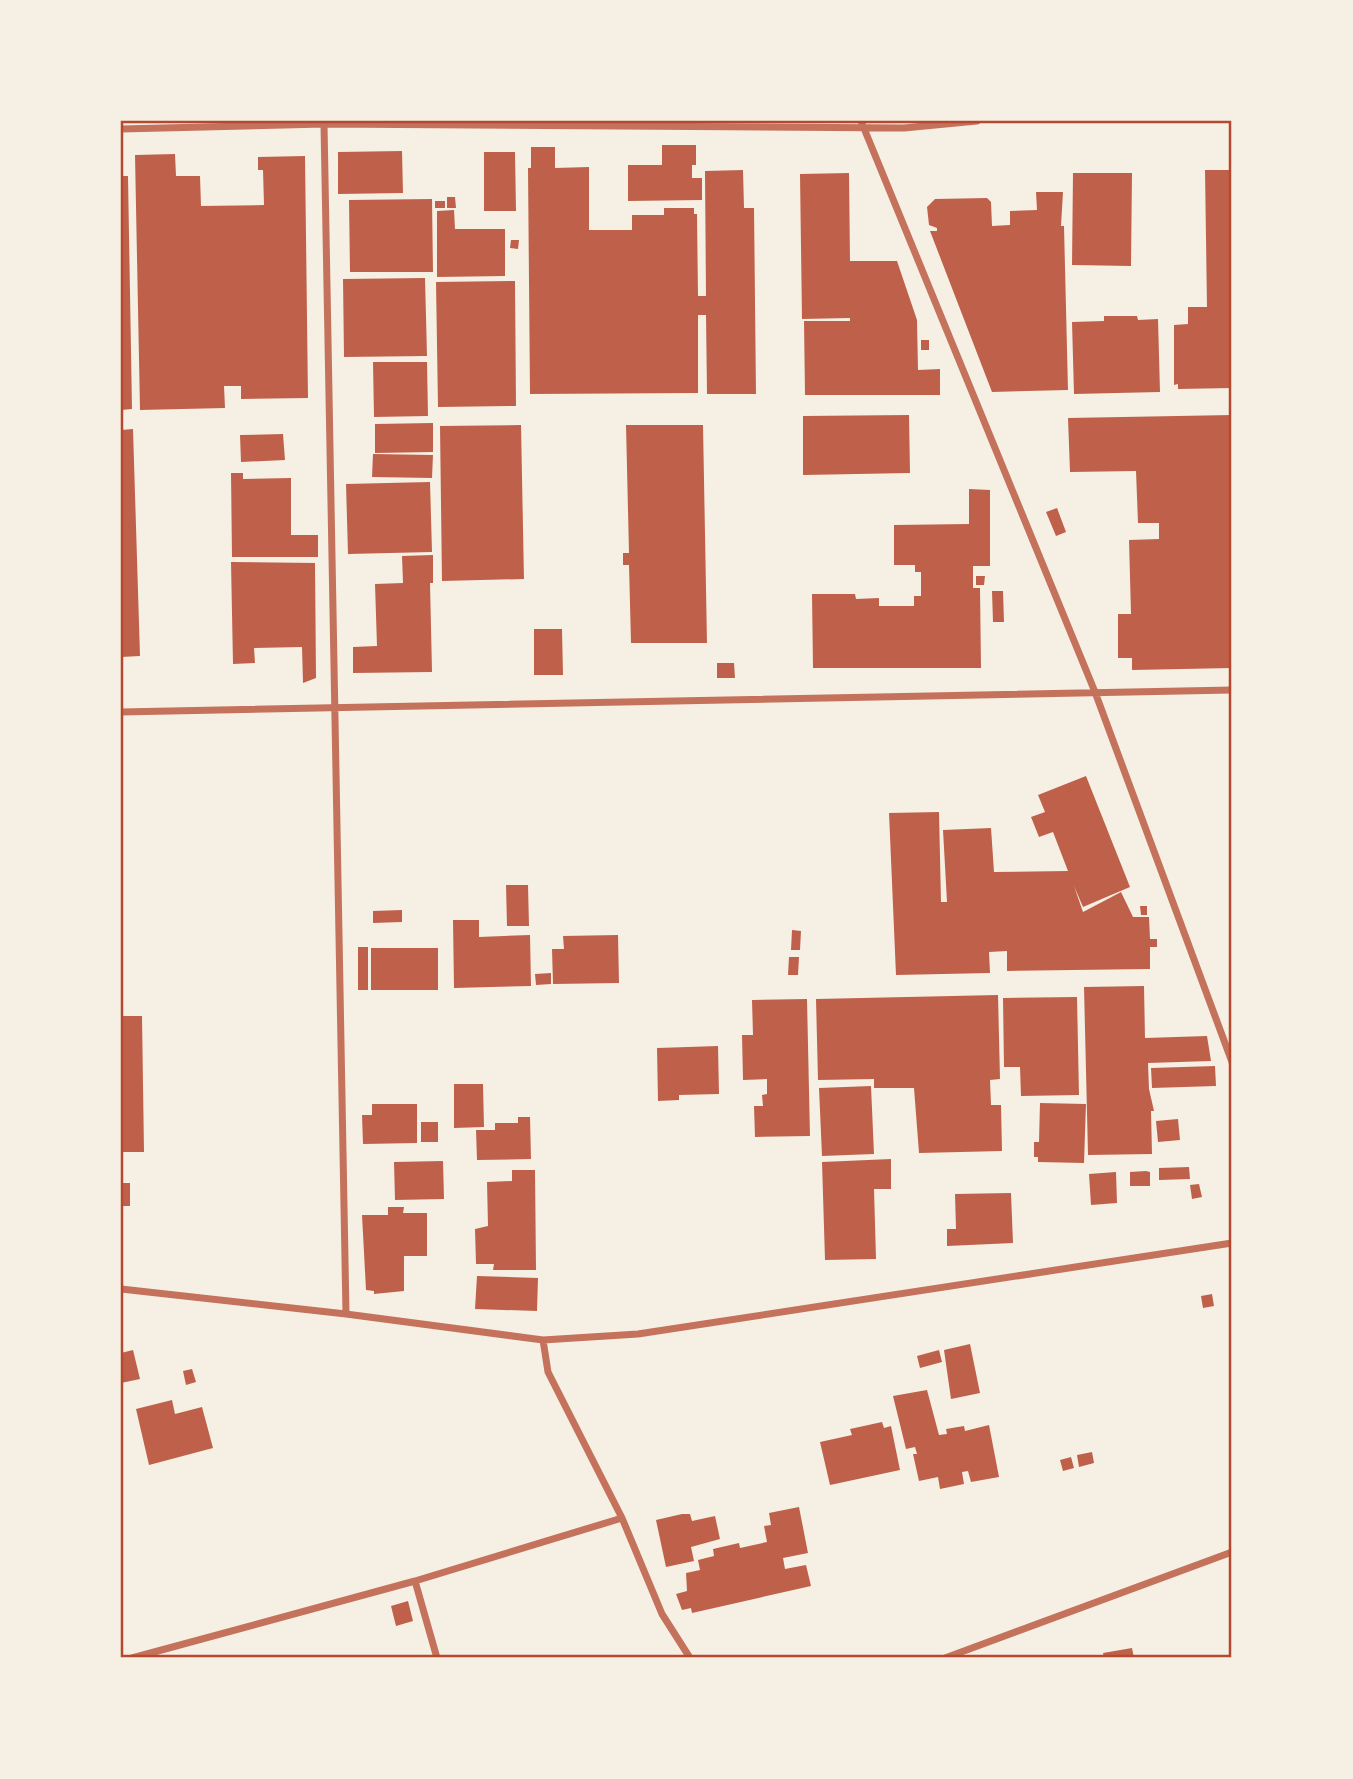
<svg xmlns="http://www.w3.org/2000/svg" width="1353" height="1779" font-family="'Playfair Display',serif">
	<rect width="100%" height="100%" fill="#f6efe4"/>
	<path fill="#bf614a" d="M 662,145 L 696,145 L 696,165 L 692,165 L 692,178 L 702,178 L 702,200 L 628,201 L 628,165 L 662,165 Z
		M 531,147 L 555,147 L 555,168 L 589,167 L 589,230 L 632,230 L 632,215 L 664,215 L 664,208 L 694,208 L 694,214 L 697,214 L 698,296 L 706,296 L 705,171 L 743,170 L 744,208 L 754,208 L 756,394 L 707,394 L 706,315 L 698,315 L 698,393 L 530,394 L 528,168 L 531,168 Z
		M 402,151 L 403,193 L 338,194 L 338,152 Z
		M 484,152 L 515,152 L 516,211 L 484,211 Z
		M 175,154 L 176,176 L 200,176 L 201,206 L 264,205 L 263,170 L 258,170 L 258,157 L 305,156 L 308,398 L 241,399 L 241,386 L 224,386 L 225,408 L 140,410 L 135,155 Z
		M 1205,170 L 1232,170 L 1232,388 L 1178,389 L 1178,384 L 1174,385 L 1174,325 L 1188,324 L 1188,307 L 1207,307 Z
		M 849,173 L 850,261 L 897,261 L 917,320 L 918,370 L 940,369 L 940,395 L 805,395 L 804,321 L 850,321 L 850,318 L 802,319 L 800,174 Z
		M 1073,173 L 1132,173 L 1131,266 L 1072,265 Z
		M 121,176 L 128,176 L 132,409 L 121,410 Z
		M 1036,192 L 1063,192 L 1061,226 L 1064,226 L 1068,390 L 992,392 L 930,231 L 937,231 L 937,228 L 929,225 L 927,207 L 935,199 L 987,198 L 991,202 L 992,226 L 1010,225 L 1010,211 L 1037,210 Z
		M 447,197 L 455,197 L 456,208 L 447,208 Z
		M 432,199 L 433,272 L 350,272 L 349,200 Z
		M 435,201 L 445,201 L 445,208 L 435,208 Z
		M 454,210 L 455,229 L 505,229 L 505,276 L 437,277 L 437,211 Z
		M 511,240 L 519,240 L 518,249 L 510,248 Z
		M 425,278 L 427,356 L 344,357 L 343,279 Z
		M 515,281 L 516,406 L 438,407 L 436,282 Z
		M 1104,316 L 1137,316 L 1138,320 L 1158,319 L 1160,392 L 1074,394 L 1072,322 L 1104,321 Z
		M 921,340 L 929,340 L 929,350 L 921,350 Z
		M 373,362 L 427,362 L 428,416 L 374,417 Z
		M 909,415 L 910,473 L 803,475 L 803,416 Z
		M 1232,415 L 1232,668 L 1132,670 L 1132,658 L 1118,658 L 1118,614 L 1131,614 L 1129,540 L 1159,539 L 1159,523 L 1138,523 L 1136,471 L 1070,472 L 1068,418 Z
		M 433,423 L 433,452 L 375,453 L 375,424 Z
		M 521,425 L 524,579 L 442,581 L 440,426 Z
		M 626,425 L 703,425 L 707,643 L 631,643 L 629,565 L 623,565 L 623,553 L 629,553 Z
		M 133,429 L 140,656 L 121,657 L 121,430 Z
		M 283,434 L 285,460 L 241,462 L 240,435 Z
		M 373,454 L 433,455 L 432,478 L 372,477 Z
		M 231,473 L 243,473 L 243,479 L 291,478 L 291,535 L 318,535 L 318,557 L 232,557 Z
		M 430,482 L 432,552 L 348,554 L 346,484 Z
		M 969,489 L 990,490 L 990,566 L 973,566 L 973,588 L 980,588 L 981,668 L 813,668 L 812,594 L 855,594 L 856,599 L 879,598 L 879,606 L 914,606 L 914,596 L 921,596 L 921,572 L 915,572 L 915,565 L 894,565 L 894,525 L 969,524 Z
		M 1057,508 L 1066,532 L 1056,536 L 1046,512 Z
		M 433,555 L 433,583 L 430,583 L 432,672 L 353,673 L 353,647 L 377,646 L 375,584 L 403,583 L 402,556 Z
		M 231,562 L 315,563 L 316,678 L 303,683 L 302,647 L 254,648 L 255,663 L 233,664 Z
		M 976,576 L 985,576 L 984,585 L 976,585 Z
		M 992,591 L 1003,591 L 1004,622 L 993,622 Z
		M 534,629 L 562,629 L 563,675 L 534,675 Z
		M 717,663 L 734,663 L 735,678 L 717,678 Z
		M 1086,776 L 1130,887 L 1083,907 L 1074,886 L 1083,912 L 1121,892 L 1133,917 L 1149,917 L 1150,939 L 1157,939 L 1157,947 L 1150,947 L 1150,969 L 1007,971 L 1007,951 L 989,952 L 990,973 L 896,975 L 889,813 L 939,812 L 941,902 L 947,902 L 943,830 L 991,828 L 994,872 L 1068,871 L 1053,832 L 1039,837 L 1031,817 L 1045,812 L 1038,795 Z
		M 506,885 L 528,885 L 529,926 L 507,926 Z
		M 1140,906 L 1147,906 L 1147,915 L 1141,915 Z
		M 402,910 L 402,922 L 373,923 L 373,911 Z
		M 453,920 L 479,920 L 479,937 L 530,935 L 531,986 L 454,988 Z
		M 792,930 L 801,931 L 800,950 L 791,950 Z
		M 618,935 L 619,983 L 553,984 L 552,949 L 564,949 L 563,936 Z
		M 358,947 L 368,947 L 368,990 L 358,990 Z
		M 371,948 L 438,948 L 438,990 L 371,990 Z
		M 789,957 L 799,957 L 798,975 L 788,975 Z
		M 551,973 L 551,984 L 536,985 L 535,974 Z
		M 1144,986 L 1145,1038 L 1207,1036 L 1211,1061 L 1148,1063 L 1149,1089 L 1154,1111 L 1151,1111 L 1152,1154 L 1088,1155 L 1084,987 Z
		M 998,995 L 1000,1079 L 990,1080 L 991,1105 L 1001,1105 L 1002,1151 L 919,1153 L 914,1088 L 874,1088 L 874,1079 L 818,1080 L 816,999 Z
		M 1077,997 L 1079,1095 L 1021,1096 L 1020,1067 L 1004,1067 L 1003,998 Z
		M 807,999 L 810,1136 L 755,1137 L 754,1106 L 763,1106 L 762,1095 L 767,1094 L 767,1079 L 743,1080 L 742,1035 L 753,1035 L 752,1000 Z
		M 121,1016 L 142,1016 L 144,1152 L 121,1152 Z
		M 718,1046 L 719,1094 L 679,1095 L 679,1100 L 658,1101 L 657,1048 Z
		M 1215,1066 L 1216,1086 L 1152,1088 L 1151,1068 Z
		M 454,1084 L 483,1084 L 484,1127 L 454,1128 Z
		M 871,1086 L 874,1154 L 822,1156 L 819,1088 Z
		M 1040,1103 L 1086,1104 L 1084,1163 L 1038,1162 L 1038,1157 L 1034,1157 L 1034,1142 L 1039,1142 Z
		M 372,1104 L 417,1104 L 417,1143 L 363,1144 L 362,1115 L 372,1115 Z
		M 518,1117 L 530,1117 L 531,1159 L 477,1160 L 476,1130 L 495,1130 L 495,1123 L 518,1123 Z
		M 1178,1119 L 1180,1140 L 1158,1142 L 1156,1121 Z
		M 421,1122 L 438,1122 L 438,1142 L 421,1142 Z
		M 891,1159 L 891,1189 L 874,1189 L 876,1259 L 825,1260 L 822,1162 Z
		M 443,1161 L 444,1199 L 395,1200 L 394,1162 Z
		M 1189,1167 L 1190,1179 L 1159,1180 L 1159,1168 Z
		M 512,1170 L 535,1170 L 536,1270 L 493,1270 L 494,1264 L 476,1264 L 475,1229 L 488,1226 L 487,1182 L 512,1181 Z
		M 1146,1171 L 1150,1172 L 1150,1186 L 1130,1186 L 1130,1172 Z
		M 1116,1172 L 1117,1203 L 1091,1205 L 1089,1174 Z
		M 121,1183 L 130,1183 L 130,1206 L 121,1206 Z
		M 1199,1184 L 1202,1197 L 1192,1199 L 1190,1185 Z
		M 1011,1193 L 1013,1243 L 947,1246 L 947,1229 L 956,1229 L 955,1194 Z
		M 388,1207 L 404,1207 L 403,1213 L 427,1213 L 427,1256 L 404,1256 L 404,1291 L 374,1294 L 374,1291 L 366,1290 L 362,1215 L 388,1215 Z
		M 477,1276 L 538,1278 L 537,1311 L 475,1309 Z
		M 1212,1294 L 1214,1306 L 1203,1308 L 1201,1296 Z
		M 970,1344 L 980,1393 L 951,1399 L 944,1350 Z
		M 133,1350 L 140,1379 L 121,1383 L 121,1353 Z
		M 939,1350 L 942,1362 L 920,1368 L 917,1356 Z
		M 192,1369 L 196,1382 L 186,1385 L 183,1371 Z
		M 927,1390 L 939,1435 L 947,1434 L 946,1429 L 964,1426 L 965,1431 L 989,1425 L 999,1477 L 971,1482 L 968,1471 L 962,1472 L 964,1484 L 940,1489 L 938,1477 L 919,1481 L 913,1454 L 917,1454 L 915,1447 L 906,1449 L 893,1396 Z
		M 172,1400 L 175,1414 L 202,1407 L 213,1448 L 149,1465 L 136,1409 Z
		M 882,1422 L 884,1428 L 891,1426 L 900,1470 L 830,1485 L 820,1442 L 852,1435 L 850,1429 Z
		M 1092,1452 L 1094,1463 L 1079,1467 L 1077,1455 Z
		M 1071,1457 L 1074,1468 L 1063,1471 L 1060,1460 Z
		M 799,1507 L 808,1553 L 783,1558 L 785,1569 L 806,1565 L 811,1586 L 692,1613 L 691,1608 L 682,1610 L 676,1594 L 687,1591 L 686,1573 L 700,1570 L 698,1560 L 714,1556 L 713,1549 L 739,1543 L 740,1548 L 767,1542 L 764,1526 L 771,1525 L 769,1513 Z
		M 682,1514 L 690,1514 L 692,1521 L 715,1516 L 720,1539 L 691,1547 L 694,1561 L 666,1567 L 656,1520 Z
		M 408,1601 L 413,1621 L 396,1626 L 391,1606 Z
		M 1132,1648 L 1134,1658 L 1104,1658 L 1103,1653 Z"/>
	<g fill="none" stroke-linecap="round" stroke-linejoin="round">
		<path stroke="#c5725c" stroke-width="7" d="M 861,121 L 1095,692 L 1232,1062
			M 324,124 L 346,1314
			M 121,129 L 324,124 L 904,128 L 977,121
			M 121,712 L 1232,690
			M 121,1289 L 346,1314 L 543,1340 L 638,1334 L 1232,1243
			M 543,1340 L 548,1372 L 622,1518 L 662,1614 L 690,1658
			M 415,1581 L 437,1658
			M 132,1658 L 415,1581 L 622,1518
			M 945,1658 L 1232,1552"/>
	</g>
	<rect width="1353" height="1779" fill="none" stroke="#f6efe4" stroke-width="245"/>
	<rect x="122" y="122" width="1108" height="1534" fill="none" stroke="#b5482f" stroke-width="2.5"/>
</svg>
